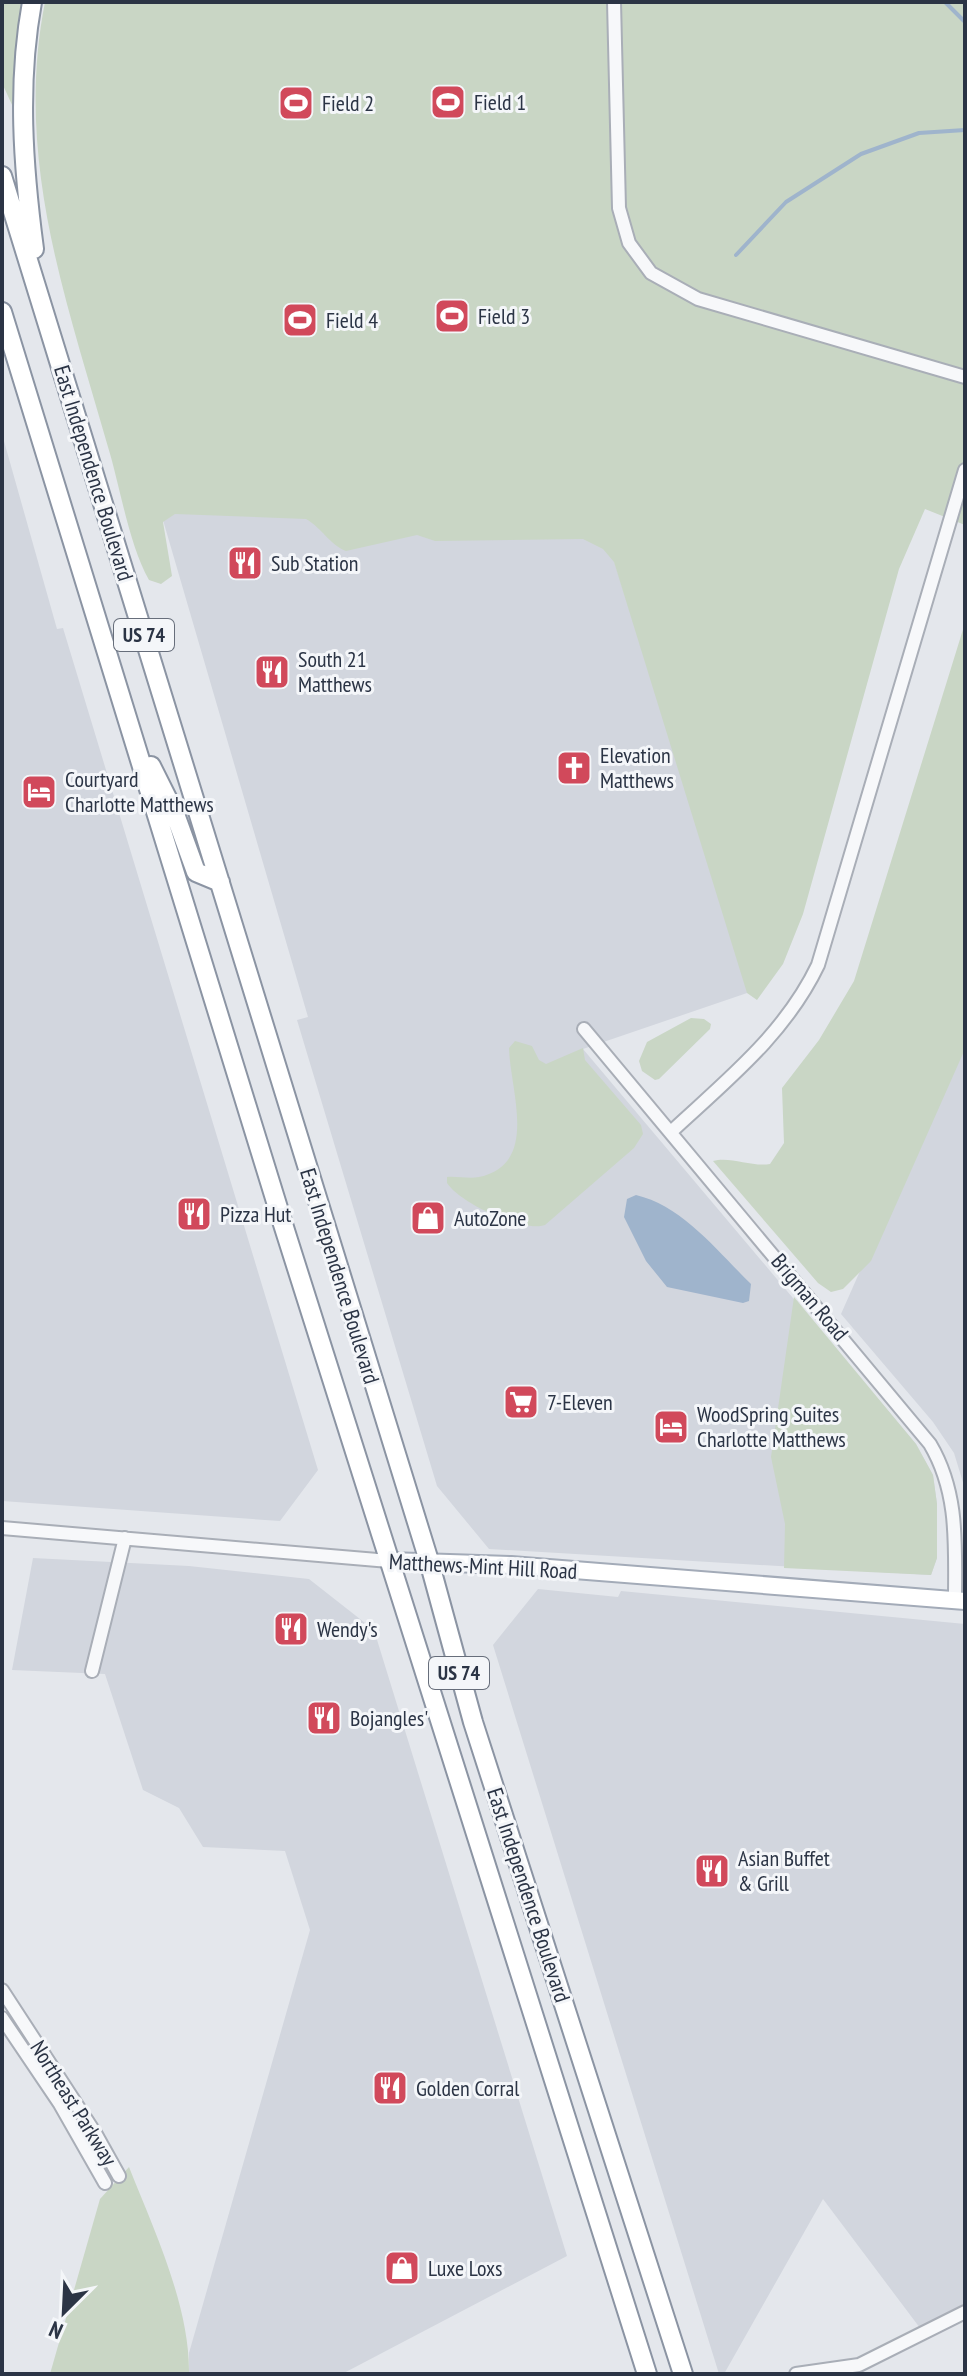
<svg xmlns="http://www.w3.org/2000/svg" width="967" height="2376" font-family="'PT Sans Narrow',sans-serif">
	<rect width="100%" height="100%" fill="#e4e7ec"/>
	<path fill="#d2d6de" d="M 2,434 L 57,629 L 63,628 L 318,1470 L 280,1521 L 2,1501 Z
		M 158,503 L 604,529 L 750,992 L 583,1049 L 916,1444 L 933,1475 L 937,1504 L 937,1558 L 931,1575 L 489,1549 L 437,1486 L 297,1020 L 308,1017 Z
		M 965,1034 L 965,1489 L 954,1453 L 933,1422 L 841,1314 Z
		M 33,1558 L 189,1566 L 309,1579 L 374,1630 L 567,2256 L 342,2374 L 189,2374 L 189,2353 L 310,1930 L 285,1851 L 203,1847 L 179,1808 L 143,1790 L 105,1674 L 12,1670 Z
		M 538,1589 L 618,1597 L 621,1591 L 965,1624 L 965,2317 L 926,2336 L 823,2199 L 724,2374 L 719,2374 L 493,1645 Z"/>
	<path fill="#c9d6c5" d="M 2,2 L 25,2 L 13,107 L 2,83 Z
		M 45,2 L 965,2 L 965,525 L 925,509 L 899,569 L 803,914 L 783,964 L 757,1000 L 747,993 L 614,562 L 603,549 L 583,539 L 435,541 L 417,535 L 346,551 C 330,545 322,528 306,519 L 175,514 L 163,522 L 172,576 L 161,584 L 149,580 C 129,545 120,486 108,447 C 66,299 14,159 45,2 Z
		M 965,623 L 965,1049 L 871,1261 L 843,1289 L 831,1292 L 818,1283 L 713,1161 C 730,1156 751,1167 770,1164 L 784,1143 L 782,1088 L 819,1040 L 854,981 Z
		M 691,1018 L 704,1019 L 711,1024 L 710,1029 L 659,1079 L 655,1080 L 642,1071 L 639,1061 L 647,1042 Z
		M 515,1041 L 532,1046 L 539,1060 L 546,1064 L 583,1048 L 585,1060 L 641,1125 L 643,1134 L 634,1148 L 545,1225 C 522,1233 459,1202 447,1183 L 447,1177 C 457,1176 469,1179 479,1177 C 540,1164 510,1091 509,1048 Z
		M 794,1297 L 916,1444 L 933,1475 L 937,1504 L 937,1558 L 931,1575 L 784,1568 L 785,1524 L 771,1457 Z
		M 129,2167 C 154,2230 190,2306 189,2374 L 50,2374 L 100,2199 Z"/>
	<path fill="#9fb4cc" d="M 636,1195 C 683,1206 718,1252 751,1284 L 749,1301 L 743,1303 L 667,1287 L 646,1261 L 624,1217 L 627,1199 Z"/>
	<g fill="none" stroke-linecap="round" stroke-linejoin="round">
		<path stroke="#9fb4cc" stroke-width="4" d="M 945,2 L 965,22
			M 736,255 L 786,202 L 861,154 L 919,133 L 965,130"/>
		<defs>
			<path id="minor" d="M 614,2 L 619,208 L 629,243 L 651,273 L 698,299 L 965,377
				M 584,1029 L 930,1444 C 959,1493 955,1545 955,1600
				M 672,1131 C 727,1080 785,1034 818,965 L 965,470
				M 2,1528 L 389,1561
				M 92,1671 L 125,1538
				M 2,1990 L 95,2133 L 119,2176
				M 2,2018 L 60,2104 L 105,2183
				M 796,2374 L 859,2365 L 965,2312"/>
			<path id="major" d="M 389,1561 L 511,1565 L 965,1601"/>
			<path id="highway" d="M 32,2 C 17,84 23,166 34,249
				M 2,176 L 429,1561 L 473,1722 L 683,2374
				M 2,312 L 282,1221 L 647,2374
				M 151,766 L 175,814 L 196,872 L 220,882"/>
		</defs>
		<use href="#minor" stroke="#a9aeb7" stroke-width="16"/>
		<use href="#major" stroke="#a3abb8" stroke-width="20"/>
		<use href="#highway" stroke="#8b94a3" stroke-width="22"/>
		<use href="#minor" stroke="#f7f8fa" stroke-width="12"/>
		<use href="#major" stroke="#fff" stroke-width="16"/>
		<use href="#highway" stroke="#fff" stroke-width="18"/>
	</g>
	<defs>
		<symbol id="stadium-square" viewBox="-11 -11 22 22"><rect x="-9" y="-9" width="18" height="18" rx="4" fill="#d1495b" stroke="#f4f6f9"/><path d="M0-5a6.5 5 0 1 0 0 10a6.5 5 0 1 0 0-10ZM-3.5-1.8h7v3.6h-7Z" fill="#fff"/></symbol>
		<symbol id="restaurant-square" viewBox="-11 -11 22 22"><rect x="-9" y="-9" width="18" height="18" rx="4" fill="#d1495b" stroke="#f4f6f9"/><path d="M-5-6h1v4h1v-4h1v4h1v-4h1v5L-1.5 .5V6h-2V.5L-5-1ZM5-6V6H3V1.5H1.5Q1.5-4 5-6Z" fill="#fff"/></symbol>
		<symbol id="church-square" viewBox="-11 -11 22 22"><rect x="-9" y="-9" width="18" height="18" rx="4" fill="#d1495b" stroke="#f4f6f9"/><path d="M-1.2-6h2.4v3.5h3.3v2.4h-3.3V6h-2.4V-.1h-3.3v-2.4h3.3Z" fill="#fff"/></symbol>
		<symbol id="hotel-square" viewBox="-11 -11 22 22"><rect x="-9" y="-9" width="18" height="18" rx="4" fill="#d1495b" stroke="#f4f6f9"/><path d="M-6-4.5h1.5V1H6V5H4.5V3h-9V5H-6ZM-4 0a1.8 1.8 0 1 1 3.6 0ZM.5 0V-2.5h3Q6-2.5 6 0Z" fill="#fff"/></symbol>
		<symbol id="shop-square" viewBox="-11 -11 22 22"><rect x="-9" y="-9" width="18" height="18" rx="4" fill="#d1495b" stroke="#f4f6f9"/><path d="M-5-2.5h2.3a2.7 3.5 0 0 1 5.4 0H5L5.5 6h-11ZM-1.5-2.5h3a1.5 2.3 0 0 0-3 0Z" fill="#fff"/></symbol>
		<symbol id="supermarket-square" viewBox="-11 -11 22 22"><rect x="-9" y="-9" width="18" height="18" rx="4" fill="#d1495b" stroke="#f4f6f9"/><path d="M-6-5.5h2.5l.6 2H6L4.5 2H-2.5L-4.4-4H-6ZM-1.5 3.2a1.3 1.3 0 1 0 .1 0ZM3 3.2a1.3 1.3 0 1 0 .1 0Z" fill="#fff"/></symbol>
	</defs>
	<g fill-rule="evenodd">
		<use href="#stadium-square" x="428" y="82" width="40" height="40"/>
		<use href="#stadium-square" x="276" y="83" width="40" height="40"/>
		<use href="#stadium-square" x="432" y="296" width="40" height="40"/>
		<use href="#stadium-square" x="280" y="300" width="40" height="40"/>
		<use href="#restaurant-square" x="225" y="543" width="40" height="40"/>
		<use href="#restaurant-square" x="252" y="652" width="40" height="40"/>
		<use href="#church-square" x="554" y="748" width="40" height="40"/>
		<use href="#hotel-square" x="19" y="772" width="40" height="40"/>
		<use href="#restaurant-square" x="174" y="1194" width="40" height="40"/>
		<use href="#shop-square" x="408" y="1198" width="40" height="40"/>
		<use href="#supermarket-square" x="501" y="1382" width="40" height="40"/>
		<use href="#hotel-square" x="651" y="1407" width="40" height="40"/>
		<use href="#restaurant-square" x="271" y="1609" width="40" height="40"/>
		<use href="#restaurant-square" x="304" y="1698" width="40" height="40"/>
		<use href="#restaurant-square" x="692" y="1851" width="40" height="40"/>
		<use href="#restaurant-square" x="370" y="2068" width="40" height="40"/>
		<use href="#shop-square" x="382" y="2248" width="40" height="40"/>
	</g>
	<g text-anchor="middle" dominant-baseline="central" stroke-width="6" stroke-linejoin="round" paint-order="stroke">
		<g fill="#f4f6f9" stroke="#676e7b" stroke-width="2">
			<rect x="114" y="619" width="60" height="32" rx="6"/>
			<rect x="429" y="1657" width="60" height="32" rx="6"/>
		</g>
		<g font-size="20" font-weight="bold" fill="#2b3445">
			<text x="144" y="635">US 74</text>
			<text x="459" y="1673">US 74</text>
		</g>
		<g font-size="22" fill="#2b3445" stroke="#f4f6f9" text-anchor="start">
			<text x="474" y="102">Field 1</text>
			<text x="322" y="103">Field 2</text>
			<text x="478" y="316">Field 3</text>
			<text x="326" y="320">Field 4</text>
			<text x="271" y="563">Sub Station</text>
			<text x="298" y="659">South 21<tspan x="298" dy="25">Matthews</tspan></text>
			<text x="600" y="755">Elevation<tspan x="600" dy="25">Matthews</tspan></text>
			<text x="65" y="779">Courtyard<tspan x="65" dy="25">Charlotte Matthews</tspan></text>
			<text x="220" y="1214">Pizza Hut</text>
			<text x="454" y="1218">AutoZone</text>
			<text x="547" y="1402">7-Eleven</text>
			<text x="697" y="1414">WoodSpring Suites<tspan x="697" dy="25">Charlotte Matthews</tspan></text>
			<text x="317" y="1629">Wendy's</text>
			<text x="350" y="1718">Bojangles'</text>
			<text x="738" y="1858">Asian Buffet<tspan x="738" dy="25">&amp; Grill</tspan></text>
			<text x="416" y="2088">Golden Corral</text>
			<text x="428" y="2268">Luxe Loxs</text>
		</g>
		<g font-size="22" fill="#2b3445" stroke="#f4f6f9">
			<text transform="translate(94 473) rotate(73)">East Independence Boulevard</text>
			<text transform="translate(340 1276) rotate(73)">East Independence Boulevard</text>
			<text transform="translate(810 1297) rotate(50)">Brigman Road</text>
			<text transform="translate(483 1566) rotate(3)">Matthews-Mint Hill Road</text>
			<text transform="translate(529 1895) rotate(72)">East Independence Boulevard</text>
			<text transform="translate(74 2103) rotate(58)">Northeast Parkway</text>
		</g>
	</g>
	<rect width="967" height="2376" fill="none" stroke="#2b3445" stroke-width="8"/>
	<g transform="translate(64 2312) rotate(204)" stroke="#f4f6f9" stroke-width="6" paint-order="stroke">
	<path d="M0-6L14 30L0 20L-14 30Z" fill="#2b3445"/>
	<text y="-12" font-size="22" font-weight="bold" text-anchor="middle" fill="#2b3445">N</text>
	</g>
</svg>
